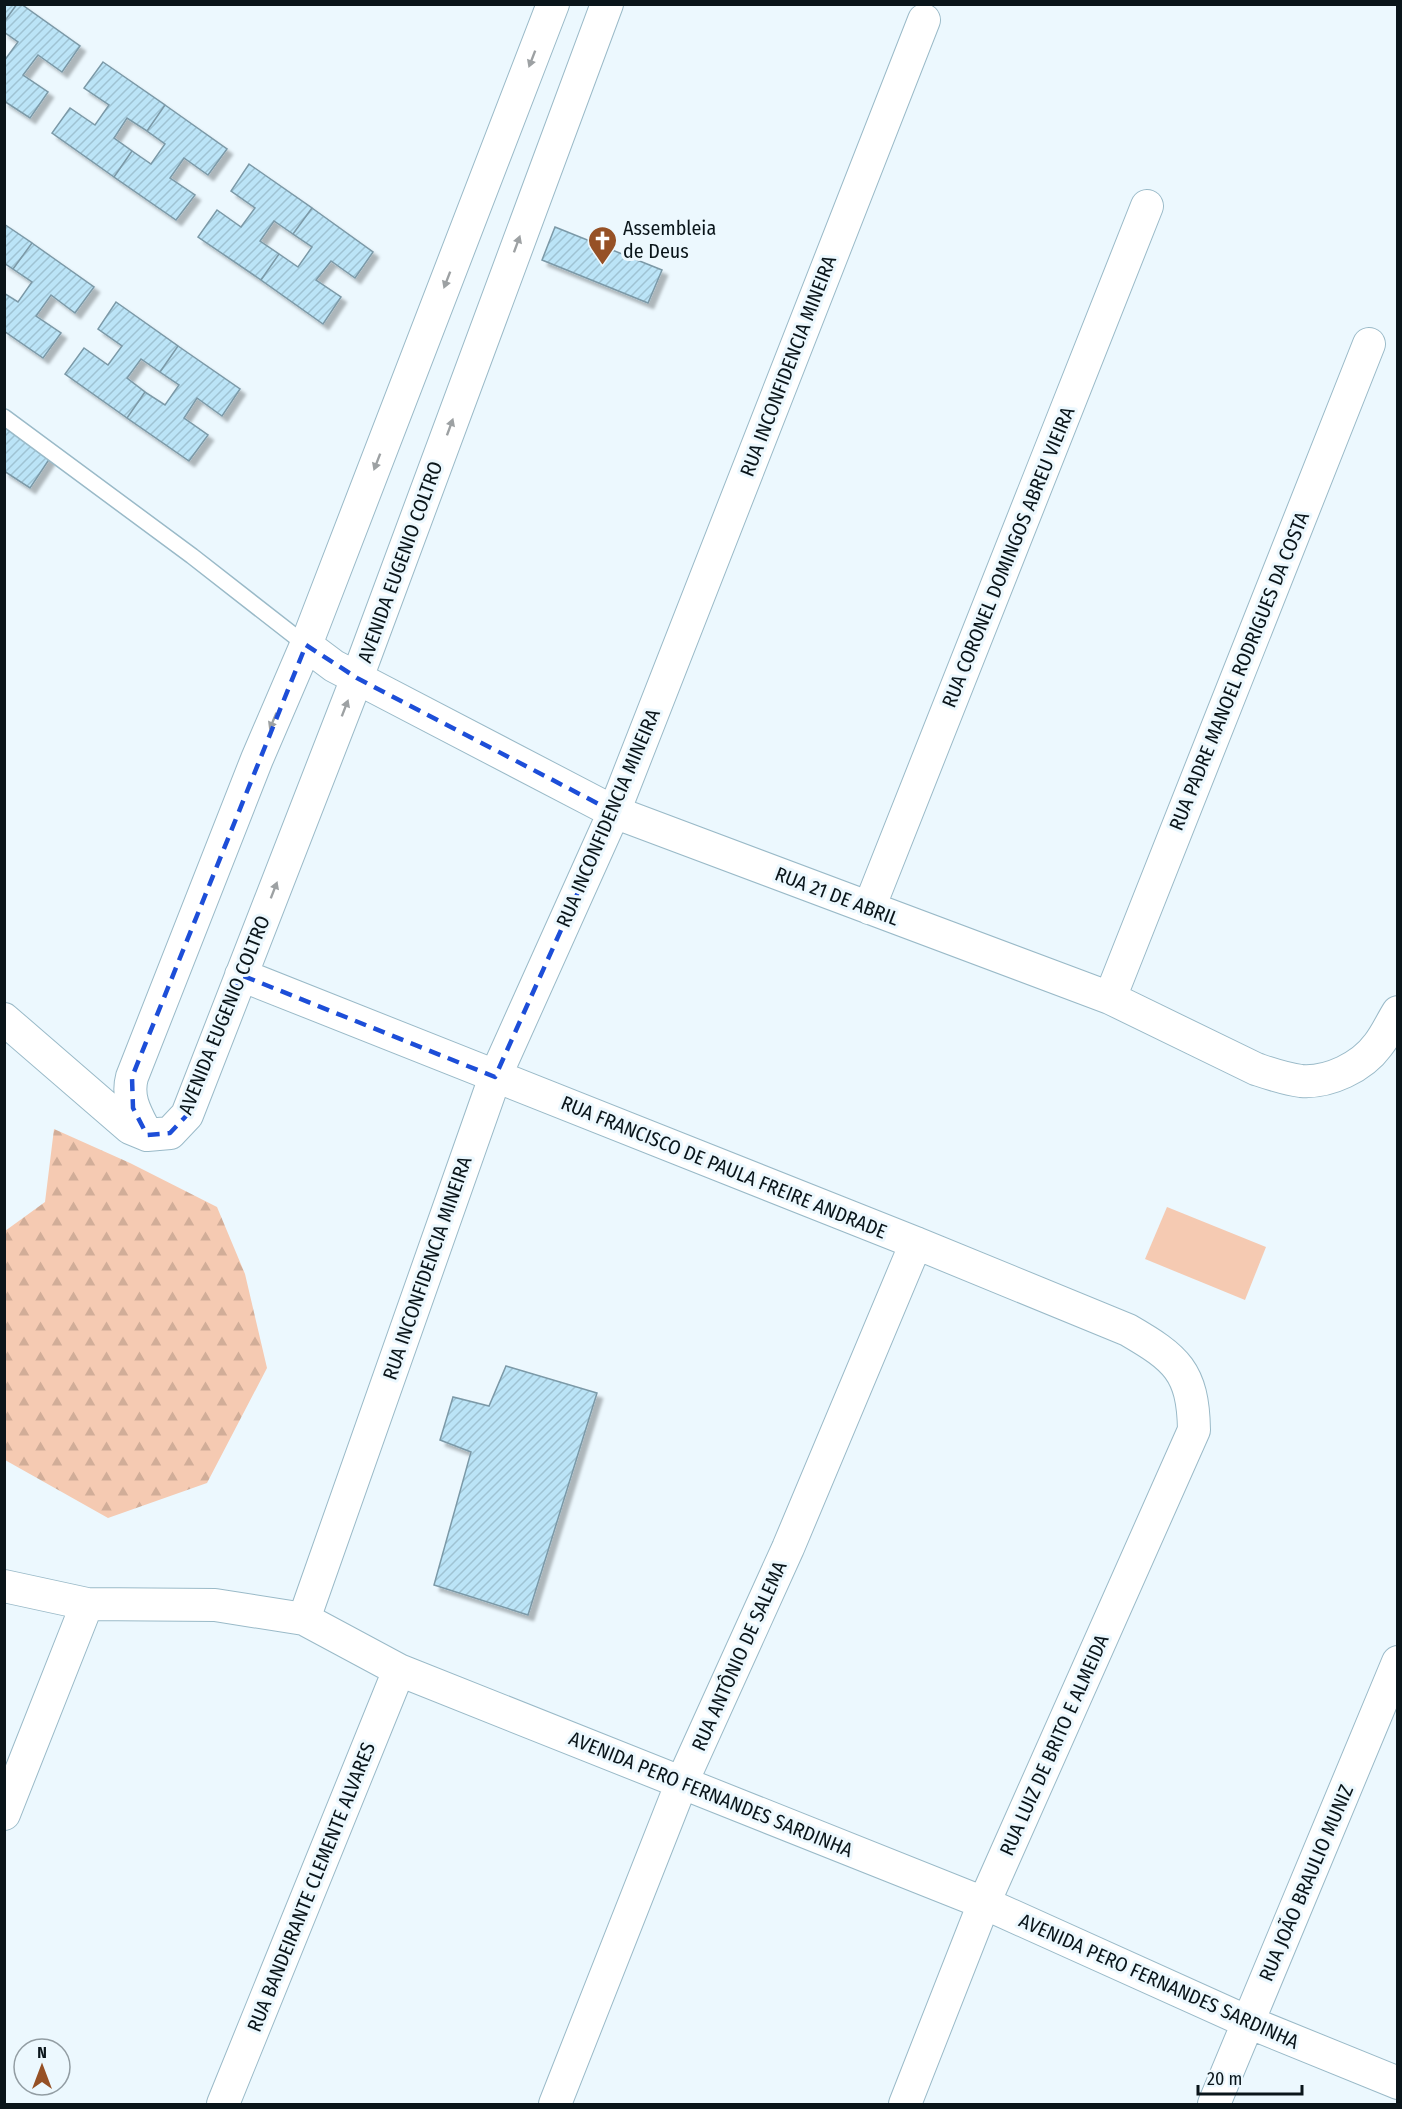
<svg xmlns="http://www.w3.org/2000/svg" width="1402" height="2109" font-family="'Fira Sans Condensed',sans-serif">
	<defs>
		<pattern id="forest-firs" width="22" height="20" patternUnits="userSpaceOnUse" patternTransform="scale(1.5)"><rect width="22" height="20" fill="#f5cab2"/><path d="M5 1l3.5 6h-7zM16 11l3.5 6h-7z" fill="#d1ad98"/></pattern>
		<pattern id="building-hatch" width="6" height="6" patternUnits="userSpaceOnUse" patternTransform="scale(1.5)"><rect width="6" height="6" fill="#bbe4f7"/><path d="M-1 1l2-2M0 6l6-6M5 7l2-2" fill="none" stroke="#9fc3d3"/></pattern>
		<filter id="shadow"><feDropShadow dx="5.5" dy="5.5" stdDeviation="1.5" flood-color="#0004"/></filter>
	</defs>
	<rect width="100%" height="100%" fill="#ecf8fe"/>
	<path fill="url(#forest-firs)" d="M 54,1129 L 130,1163 L 217,1207 L 245,1274 L 267,1368 L 207,1483 L 108,1518 L 5,1460 L 5,1231 L 45,1202 Z"/>
	<path fill="#f5cab2" d="M 1167,1207 L 1266,1247 L 1245,1300 L 1145,1259 Z"/>
	<path fill="url(#building-hatch)" stroke="#7b99a7" stroke-width="1.5" filter="url(#shadow)" d="M 4,4 L 17,4 L 4,22 Z
		M 17,4 L 21,4 L 80,46 L 62,72 L 38,55 L 23,75 L 48,92 L 30,118 L 4,101 L 4,61 L 18,42 L 4,32 L 4,22 Z
		M 103,62 L 165,105 L 147,131 L 127,118 L 114,138 L 132,151 L 114,177 L 52,133 L 70,108 L 95,125 L 109,105 L 84,88 Z
		M 165,105 L 227,149 L 208,175 L 184,158 L 170,178 L 195,195 L 176,220 L 114,177 L 132,151 L 151,164 L 165,144 L 147,131 Z
		M 249,164 L 312,208 L 293,234 L 274,221 L 260,241 L 279,254 L 261,280 L 198,237 L 217,210 L 241,227 L 255,208 L 231,191 Z
		M 312,208 L 373,252 L 355,278 L 331,261 L 316,280 L 341,297 L 323,324 L 261,280 L 279,254 L 298,267 L 312,247 L 293,234 Z
		M 4,224 L 32,243 L 13,269 L 4,263 Z
		M 555,227 L 662,270 L 648,303 L 542,260 Z
		M 32,243 L 94,287 L 75,313 L 51,295 L 36,316 L 61,333 L 43,358 L 4,331 L 4,293 L 18,302 L 32,282 L 13,269 Z
		M 116,302 L 178,346 L 160,372 L 141,359 L 127,378 L 145,392 L 127,418 L 65,374 L 84,348 L 108,365 L 122,346 L 98,329 Z
		M 178,346 L 240,389 L 222,416 L 197,398 L 184,418 L 208,435 L 189,461 L 127,418 L 145,392 L 165,405 L 179,385 L 160,372 Z
		M 4,426 L 50,458 L 30,488 L 4,471 Z
		M 506,1366 L 597,1393 L 528,1615 L 434,1585 L 471,1452 L 440,1440 L 453,1397 L 489,1406 Z"/>
	<g fill="none" stroke-linecap="round" stroke-linejoin="round">
		<defs>
			<path id="service" d="M 4,417 L 192,556 L 306,645"/>
			<path id="minor" d="M 306,645 L 334,666 L 614,812 L 1110,998 L 1256,1069 C 1271,1074 1285,1079 1301,1081 C 1329,1083 1362,1067 1378,1045 C 1386,1035 1391,1023 1398,1012
				M 869,908 L 1147,206
				M 241,975 L 916,1243 L 1128,1330 C 1176,1358 1193,1371 1194,1430 L 984,1903 L 905,2104
				M 1110,998 L 1369,344
				M 4,1019 L 130,1128 L 147,1135 L 170,1133 L 187,1115 L 357,678 L 607,4
				M 147,1135 C 137,1115 126,1099 132,1077 L 257,759 L 306,645 L 553,4
				M 4,1586 L 87,1604 L 215,1605 L 304,1619 L 399,1670 L 984,1903 L 1248,2022 L 1398,2083
				M 304,1619 L 495,1077 L 614,812 L 924,20
				M 4,1814 L 87,1604
				M 223,2104 L 399,1670
				M 555,2104 L 682,1782 L 788,1548 L 916,1243
				M 1214,2104 L 1398,1662"/>
		</defs>
		<use href="#service" stroke="#9abac8" stroke-width="18"/>
		<use href="#minor" stroke="#9abac8" stroke-width="34"/>
		<use href="#service" stroke="#fff" stroke-width="15"/>
		<use href="#minor" stroke="#fff" stroke-width="32"/>
	</g>
	<defs><path id="oneway-solid" d="M-6-.8H1V-3.2L6.5 0L1 3.2V.8H-6Z" transform="scale(1.5)"/></defs>
	<g fill="#9da1a3">
		<use href="#oneway-solid" transform="translate(532 59) rotate(111)"/>
		<use href="#oneway-solid" transform="translate(517 244) rotate(-70)"/>
		<use href="#oneway-solid" transform="translate(447 280) rotate(111)"/>
		<use href="#oneway-solid" transform="translate(450 427) rotate(-70)"/>
		<use href="#oneway-solid" transform="translate(377 462) rotate(111)"/>
		<use href="#oneway-solid" transform="translate(345 708) rotate(-69)"/>
		<use href="#oneway-solid" transform="translate(273 721) rotate(113)"/>
		<use href="#oneway-solid" transform="translate(274 890) rotate(-69)"/>
	</g>
	<path fill="none" stroke="#1d4ed8" stroke-width="4.5" stroke-dasharray="12 8" stroke-linejoin="round" d="M 306,645 L 357,678 L 614,812 L 495,1077 L 241,975 L 187,1115 L 170,1133 L 147,1135 L 133,1108 L 132,1077 Z"/>
	<defs>
		<symbol id="church-pin" viewBox="-11 -11 22 30"><path d="M0 17L-7.5 6A9.5 9.5 0 1 1 7.5 6Z" fill="#965126" stroke="#ecf8fe"/><path d="M-1.2-6h2.4v3.5h3.3v2.4h-3.3V6h-2.4V-.1h-3.3v-2.4h3.3Z" fill="#fff"/></symbol>
	</defs>
	<g fill-rule="evenodd">
		<use href="#church-pin" x="586" y="224" width="33" height="45"/>
	</g>
	<g text-anchor="middle" dominant-baseline="central" stroke-width="6" stroke-linejoin="round" paint-order="stroke">
		<g font-size="20" fill="#0a151a" stroke="#ecf8fe" text-anchor="start">
			<text x="623" y="228">Assembleia<tspan x="623" dy="23">de Deus</tspan></text>
		</g>
		<g font-size="20" fill="#0a151a" stroke="#ecf8fe">
			<text transform="translate(788 366) rotate(-69)">RUA INCONFIDENCIA MINEIRA</text>
			<text transform="translate(1008 557) rotate(-68)">RUA CORONEL DOMINGOS ABREU VIEIRA</text>
			<text transform="translate(400 562) rotate(-70)">AVENIDA EUGENIO COLTRO</text>
			<text transform="translate(1239 671) rotate(-68)">RUA PADRE MANOEL RODRIGUES DA COSTA</text>
			<text transform="translate(608 818) rotate(-67)">RUA INCONFIDENCIA MINEIRA</text>
			<text transform="translate(837 896) rotate(21)">RUA 21 DE ABRIL</text>
			<text transform="translate(224 1015) rotate(-68)">AVENIDA EUGENIO COLTRO</text>
			<text transform="translate(724 1167) rotate(22)">RUA FRANCISCO DE PAULA FREIRE ANDRADE</text>
			<text transform="translate(427 1268) rotate(-71)">RUA INCONFIDENCIA MINEIRA</text>
			<text transform="translate(739 1656) rotate(-66)">RUA ANTÔNIO DE SALEMA</text>
			<text transform="translate(1054 1745) rotate(-66)">RUA LUIZ DE BRITO E ALMEIDA</text>
			<text transform="translate(711 1794) rotate(22)">AVENIDA PERO FERNANDES SARDINHA</text>
			<text transform="translate(1306 1883) rotate(-67)">RUA JOÃO BRAULIO MUNIZ</text>
			<text transform="translate(311 1887) rotate(-68)">RUA BANDEIRANTE CLEMENTE ALVARES</text>
			<text transform="translate(1159 1981) rotate(24)">AVENIDA PERO FERNANDES SARDINHA</text>
		</g>
	</g>
	<rect width="1402" height="2109" fill="none" stroke="#0a151a" stroke-width="12"/>
	<g transform="translate(42 2067)"><circle r="28" fill="#ecf8fe" stroke="#929da3" stroke-width="1.5"/>
	<path d="M0-4.5L10 22L0 15L-10 22Z" fill="#965126"/>
	<text y="-9" font-size="16" font-weight="bold" text-anchor="middle" fill="#0a151a">N</text>
	</g>
	<path d="M1198 2085v9h104v-9" fill="none" stroke="#0a151a" stroke-width="3"/>
	<text x="1207" y="2085" font-size="18" fill="#0a151a" stroke="#ecf8fe" stroke-width="4.5" paint-order="stroke">20 m</text>
</svg>
